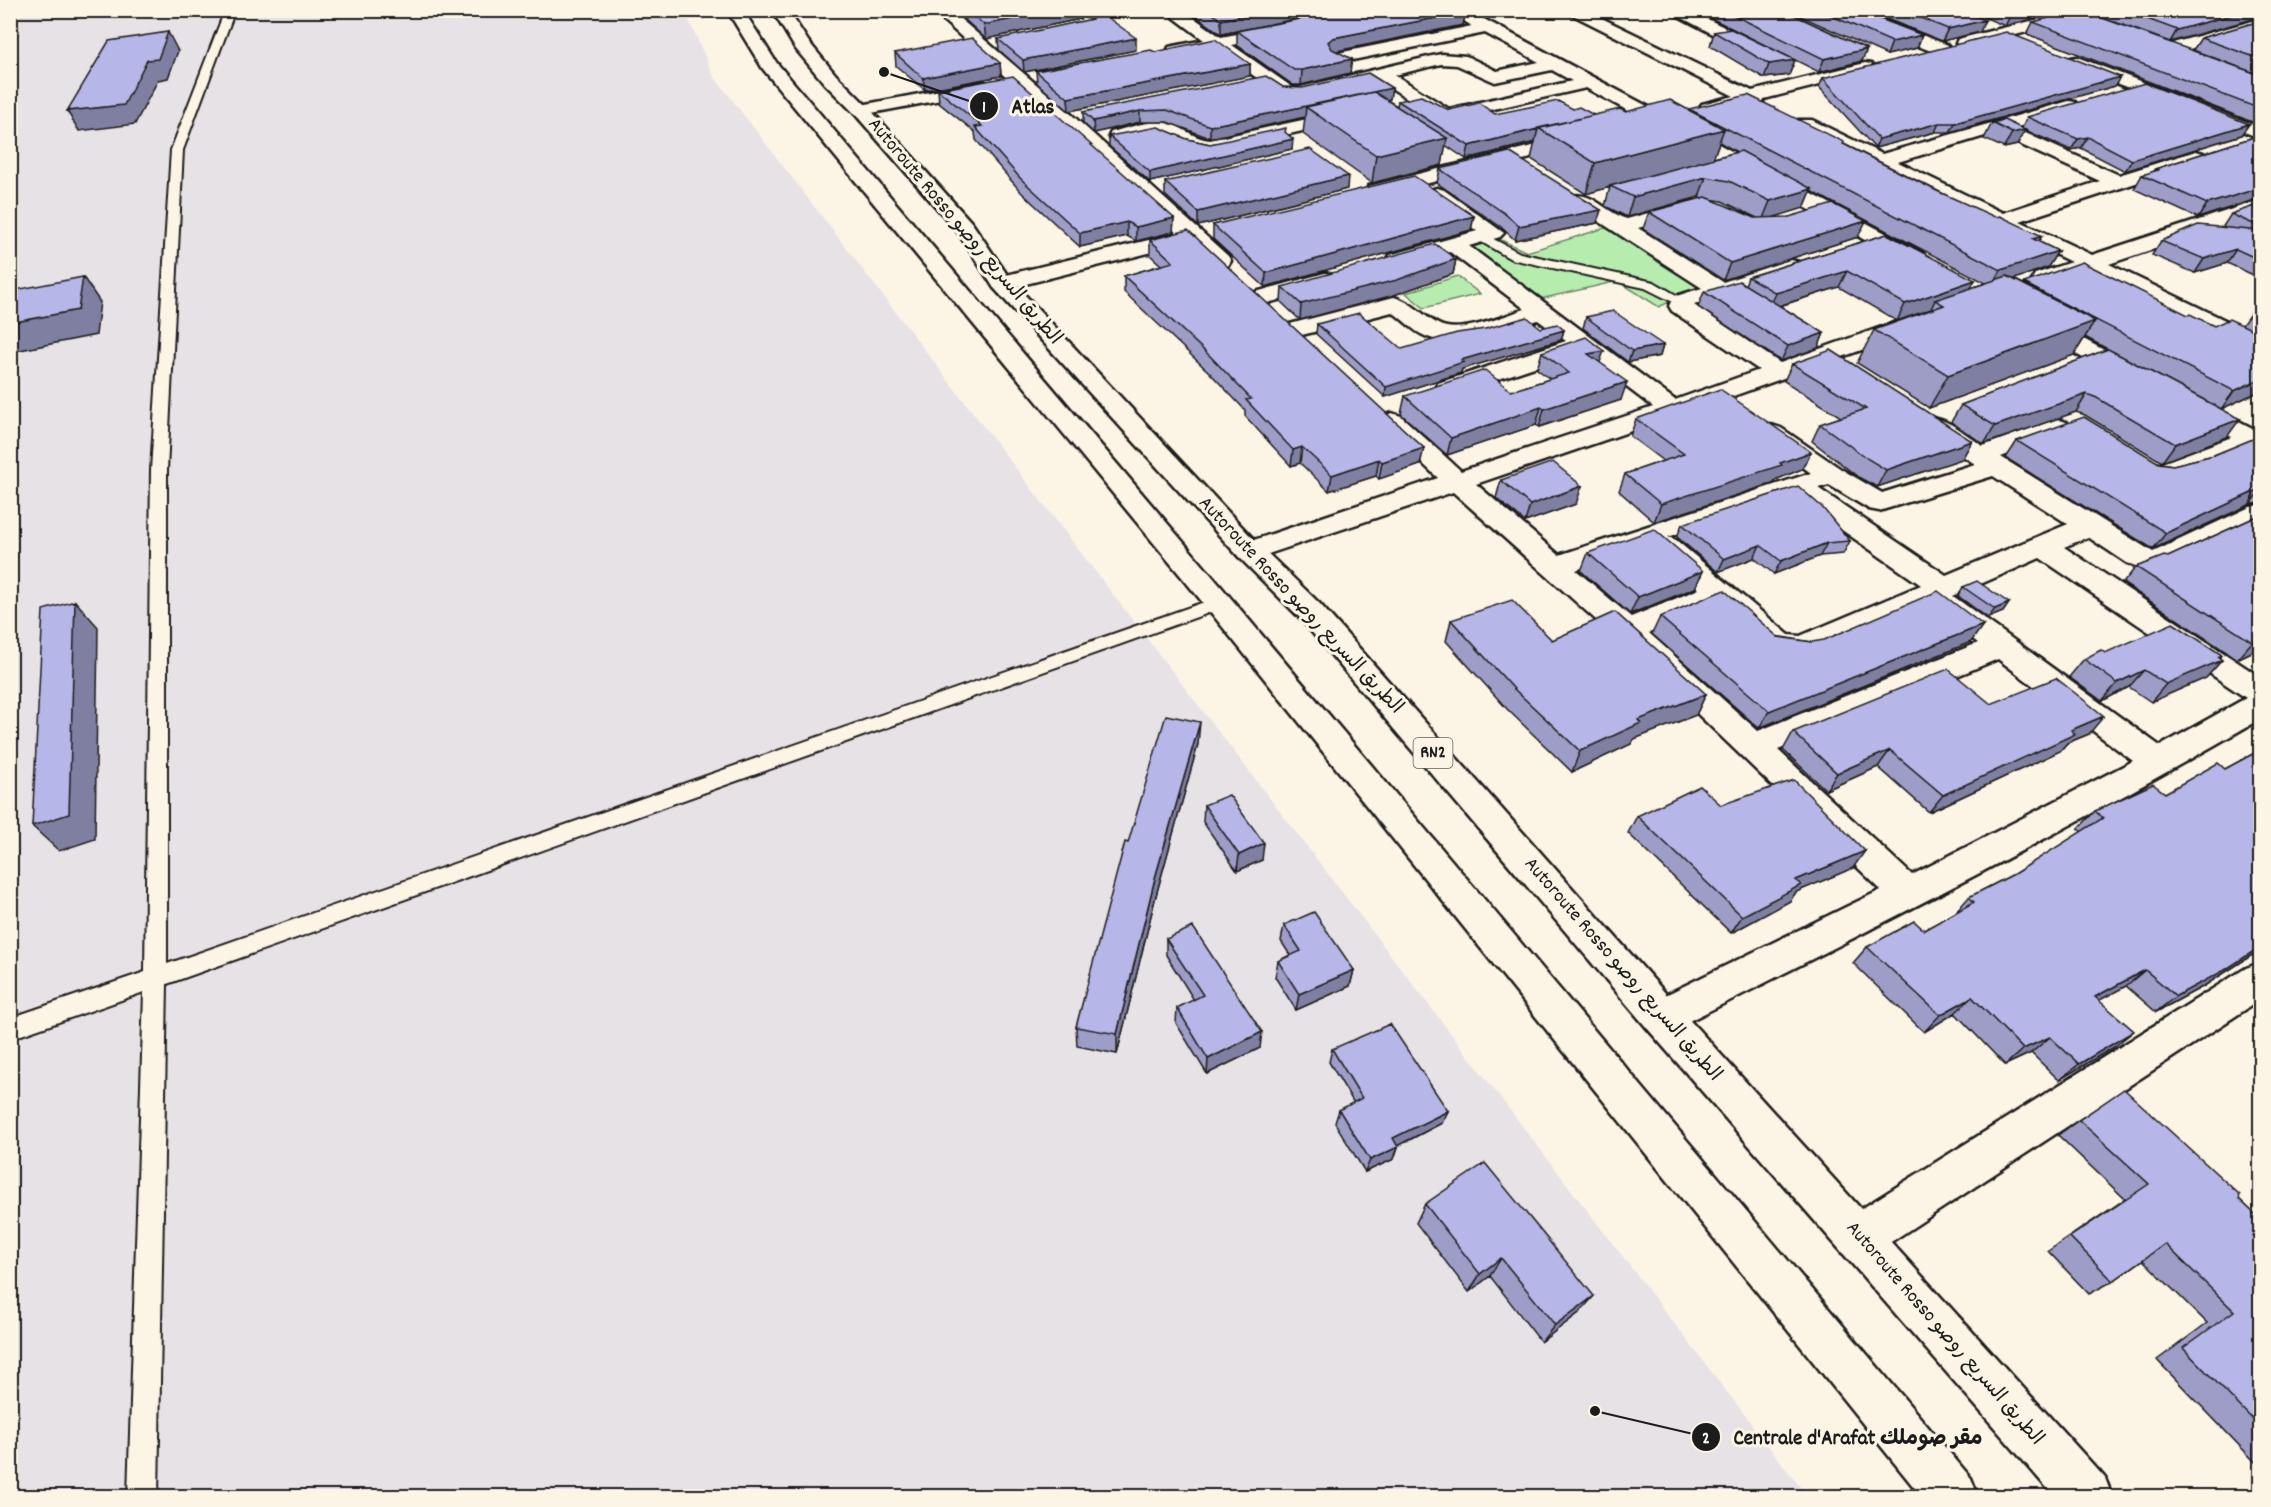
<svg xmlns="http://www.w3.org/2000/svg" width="2271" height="1507" font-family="Dekko,'Playpen Sans Arabic',sans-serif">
	<rect width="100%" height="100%" fill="#fcf5e5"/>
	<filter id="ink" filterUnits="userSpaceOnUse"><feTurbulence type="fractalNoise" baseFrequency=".0167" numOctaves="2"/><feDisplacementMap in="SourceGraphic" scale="12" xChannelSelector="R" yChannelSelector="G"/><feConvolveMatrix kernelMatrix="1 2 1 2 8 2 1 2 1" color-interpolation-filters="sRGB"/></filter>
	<g filter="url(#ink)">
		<path fill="#e7e2e6" d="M 10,11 L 685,11 L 713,75 L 1807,1496 L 11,1496 Z"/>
		<path fill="#b6edaf" stroke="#698466" stroke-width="1.5" d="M 1608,227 L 1702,286 L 1659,307 L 1618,281 L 1536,300 L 1468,246 L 1497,238 L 1527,252 Z
			M 1457,276 L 1480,294 L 1424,308 L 1406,293 Z"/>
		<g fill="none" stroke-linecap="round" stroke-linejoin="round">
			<defs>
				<path id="service" d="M 225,10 L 235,10 L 183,150 L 167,470 L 167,964 L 1213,599 L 1225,599 L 1228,603 L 1225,607 L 167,984 L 158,1496 L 128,1496 L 144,992 L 10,1039 L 10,1018 L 145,972 L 151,470 L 171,150 Z
					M 1482,233 L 1520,253 L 1654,282 L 1688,302 L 1681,306 L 1645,288 L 1511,259 L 1478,240 L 1476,237 L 1478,234 Z"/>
				<path id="minor" d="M 932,10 L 950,10 L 1072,115 L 1228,256 L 1231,261 L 1228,266 C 1210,270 1200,254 1188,243 L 1002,290 L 994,288 L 991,283 L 994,278 L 1177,233 Z
					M 1164,10 L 1183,10 L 1221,37 L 1280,26 L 1286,28 L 1288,31 L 1286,34 L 1232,45 L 1292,87 L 1301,87 L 1441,54 L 1466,56 L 1497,71 L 1539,62 L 1485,33 L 1338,63 L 1332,62 L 1330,58 L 1332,54 L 1338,53 L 1472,26 L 1446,10 L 1467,10 L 1923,253 L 1926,258 L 1923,263 L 1915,264 L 1907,263 L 1586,88 L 1446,120 L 1440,119 L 1377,79 L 1301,97 L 1282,96 L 1215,48 L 1175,56 L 1169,55 L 1167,51 L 1169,47 L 1204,40 ZM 1441,64 L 1457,65 L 1495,82 L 1552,70 L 1572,81 L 1449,109 L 1395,75 Z
					M 1563,10 L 1585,10 L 1752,91 L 1865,63 L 1871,64 L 1874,68 L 1871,72 L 1764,99 L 1762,104 L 1756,105 L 1748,103 L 1708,113 L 1702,112 L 1699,108 L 1702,104 L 1734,96 Z
					M 1667,10 L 1689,10 L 1763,46 L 1765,50 L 1757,55 L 1751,54 Z
					M 1832,10 L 1856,10 L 1948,45 L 1950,49 L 1942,54 L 1936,53 L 1834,13 Z
					M 2075,10 L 2104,10 L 2102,13 L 1964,48 L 1956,43 L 1958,39 Z
					M 2260,19 L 2260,29 L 2168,55 L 2160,50 L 2162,46 Z
					M 2077,57 L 2260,127 L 2260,138 L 2071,66 L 2068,62 L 2071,58 Z
					M 983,82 L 989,83 L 992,87 L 989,91 L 861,115 L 855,114 L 852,110 L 855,106 L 861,105 Z
					M 2069,101 L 2075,102 L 2078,106 L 2075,110 L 2014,128 L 2119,175 L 2196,151 L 2203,153 L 2206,157 L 2203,161 L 2020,221 L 2092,255 L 2260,200 L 2260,213 L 2109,264 L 2260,337 L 2260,353 L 2252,351 L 2089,271 L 2043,286 L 2035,284 L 2032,279 L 2035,274 L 2071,262 L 1798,128 L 1796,124 L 1798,120 L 1812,120 L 1882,154 ZM 1995,133 L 2100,181 L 2003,213 L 1898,162 Z
					M 1349,110 L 1355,111 L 1358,115 L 1355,119 L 1210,152 L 1186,147 L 1162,134 L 1144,135 L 1118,142 L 1111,140 L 1109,136 L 1111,132 C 1132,127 1154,117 1176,126 C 1188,131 1196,139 1210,140 Z
					M 1577,135 L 1584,137 L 1586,141 L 1584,145 L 1376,196 L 1369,194 L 1366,190 L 1369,186 Z
					M 1437,188 L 1444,190 L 1504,233 L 1500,237 L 1469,246 L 1675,400 L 1759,370 L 1672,311 L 1669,306 L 1673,297 L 1702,288 L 1572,204 L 1569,200 L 1572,196 C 1592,191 1608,214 1627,219 L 1691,201 L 1698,203 L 1701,207 L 1698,211 L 1638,228 L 1723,282 L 1783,262 L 1791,260 L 1799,262 L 1802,267 L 1799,272 L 1694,305 L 1780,363 L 1904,319 L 1912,317 L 1920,319 L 1924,324 L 1920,329 L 1725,399 L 1476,484 L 1559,555 L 1811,473 L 1763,438 L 1759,433 L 1763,428 L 1772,425 L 1781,428 L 1841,469 L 1882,493 L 1975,464 L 1922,429 L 1918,424 L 1922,419 C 1943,413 1966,435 1983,446 L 2057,419 L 2066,422 L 2070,427 L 2066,432 L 2001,457 L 2153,552 L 2250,507 L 2260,505 L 2260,523 L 2153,572 L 2127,563 L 2088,537 L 2064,547 L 2260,677 L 2260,719 C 2069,830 1873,929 1675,1028 L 1661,1033 L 1647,1028 L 1641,1016 L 1647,1004 L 1881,890 L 1652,670 L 1453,492 L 1259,557 L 1249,560 L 1239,557 L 1235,551 L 1239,545 L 1438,478 L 1383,426 L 1379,421 L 1383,416 L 1392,413 L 1401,416 L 1461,471 L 1653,407 L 1580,352 L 1456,393 L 1447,395 L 1438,393 L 1435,388 L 1438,383 L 1566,341 L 1538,320 C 1504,331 1461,351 1425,336 C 1413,331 1403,319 1392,312 L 1294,337 L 1286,335 L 1282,330 L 1286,325 L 1394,297 C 1412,302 1422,315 1438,324 C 1458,336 1504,316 1525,309 L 1450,252 L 1398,266 L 1390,265 L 1387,260 L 1390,255 L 1477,231 L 1430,198 L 1427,194 L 1430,190 ZM 1993,476 L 2068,524 L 1946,575 L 1818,488 L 1829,485 L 1869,509 L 1879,511 ZM 1793,496 L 1921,585 L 1800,636 L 1789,635 L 1676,540 L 1668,537 ZM 1655,542 L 1652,546 L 1656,552 L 1699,589 L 1631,617 L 1576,570 ZM 2040,558 L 2246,698 L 2160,746 L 1953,596 ZM 1930,604 L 1934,610 L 1978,643 L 1758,731 L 1649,633 L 1716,605 L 1770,652 L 1802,658 ZM 1998,659 L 2133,761 L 1912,875 L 1778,750 Z
					M 1325,273 L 1333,275 L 1336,280 L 1333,285 L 1260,305 L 1252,303 L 1249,298 L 1252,293 Z
					M 2040,318 L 2048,320 L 2143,371 L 2146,376 L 2143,381 L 2134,383 L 2125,381 L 2032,330 L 2028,325 L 2032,320 Z
					M 2193,399 L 2202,402 L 2260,432 L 2260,450 L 2252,448 L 2172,478 L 2163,480 L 2154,478 L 2150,472 L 2154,466 L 2232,437 L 2184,412 L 2180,407 L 2184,402 Z
					M 2260,963 L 2260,1000 L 1874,1253 L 1858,1259 L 1842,1253 L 1836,1237 L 1842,1221 L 2246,968 Z"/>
				<path id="trunk" d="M 727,10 L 743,10 L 776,62 L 1229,596 L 1971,1478 L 1978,1496 L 1921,1496 L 1209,610 L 763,69 Z
					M 772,10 L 788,10 L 808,41 L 836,75 L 867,106 L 972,223 L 1010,279 L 1259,545 L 1319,603 L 1675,1004 L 2105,1478 L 2112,1496 L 2054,1496 L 1647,1028 L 1299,617 L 1239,557 L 994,288 L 957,231 L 855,114 L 824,83 L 795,48 Z"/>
			</defs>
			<use href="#service" stroke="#1c1c1c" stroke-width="4"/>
			<use href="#minor" stroke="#1c1c1c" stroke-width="5"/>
			<use href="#trunk" stroke="#1c1c1c" stroke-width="5"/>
			<use href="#service" fill="#fcf5e5" fill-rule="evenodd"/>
			<use href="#minor" fill="#fcf5e5" fill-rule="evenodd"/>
			<use href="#trunk" fill="#fcf5e5" fill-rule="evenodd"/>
		</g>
		<path fill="#9d9dc8" stroke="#1c1c1c" stroke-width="1.5" fill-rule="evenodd" d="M 954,10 L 1086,10 L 1086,13 L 1080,19 L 986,39 Z
			M 1188,10 L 1340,10 L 1221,34 Z
			M 1695,10 L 1783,10 L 1867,49 L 1862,61 L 1819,72 Z
			M 1787,10 L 1857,10 L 1922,35 L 1917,48 L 1887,55 Z
			M 1864,10 L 1961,10 L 1980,32 L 1942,41 Z
			M 1967,10 L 2061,10 L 2060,12 L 2005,26 Z
			M 2100,10 L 2260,10 L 2170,42 L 2098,16 Z
			M 1466,12 L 1463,25 L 1336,51 L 1350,73 L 1301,85 L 1293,85 L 1237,45 L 1237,31 Z
			M 2260,21 L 2260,75 L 2193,50 L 2201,38 Z
			M 2033,22 L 2260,75 L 2260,125 L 2027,34 Z
			M 1714,32 L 1795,60 L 1789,75 L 1764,78 L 1710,46 Z
			M 998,39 L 1136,50 L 1024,72 L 999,50 Z
			M 1155,52 L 1250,64 L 1250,76 L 1069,111 L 1037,83 L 1036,71 Z
			M 895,53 L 1000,63 L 1001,76 L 925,90 L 896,66 Z
			M 1823,78 L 2115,86 L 1950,132 L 1935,132 L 1875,148 L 1819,87 Z
			M 1283,87 L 1390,99 L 1387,100 L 1397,106 L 1398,101 L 1449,110 L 1495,114 L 1573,109 L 1594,115 L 1626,112 L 1689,110 L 1689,109 L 1844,144 L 2058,251 L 2048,267 L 2014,279 L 2023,284 L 2024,283 L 2188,315 L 2214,326 L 2242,325 L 2252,311 L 2260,307 L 2260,391 L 2221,409 L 2085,337 L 2074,355 L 1929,408 L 1857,363 L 1874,330 L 1931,309 L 1897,321 L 1839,287 L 1780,306 L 1824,333 L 1818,348 L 1781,361 L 1698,307 L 1704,292 L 1745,285 L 1748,277 L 1887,234 L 1971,288 L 1986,283 L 1811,191 L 1804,208 L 1773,217 L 1858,237 L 1723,280 L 1643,229 L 1649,212 L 1704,198 L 1699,197 L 1627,217 L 1605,206 L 1610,187 L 1586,194 L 1531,159 L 1535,142 L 1466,159 L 1445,145 L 1442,165 L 1372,183 L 1303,134 L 1305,117 L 1210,138 L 1167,122 L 1140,122 L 1094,133 L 1083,123 L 1083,112 ZM 1719,142 L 1737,152 L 1713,158 ZM 1709,199 L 1722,201 L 1757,218 L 1755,218 Z
			M 938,90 L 1174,218 L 1173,232 L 1136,241 L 1127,236 L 1080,247 L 1022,193 L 976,140 L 975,132 L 939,103 Z
			M 2027,117 L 2249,124 L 2241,135 L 2125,171 L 2081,148 L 2071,150 L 2025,130 L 2017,145 L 2004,148 L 1984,139 L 1992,123 L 2022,128 Z
			M 1285,132 L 1292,149 L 1150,182 L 1109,146 L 1109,136 L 1187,139 L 1210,144 Z
			M 2260,135 L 2198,218 L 2134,189 L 2142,175 L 2153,172 L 2155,169 Z
			M 1440,169 L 1597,223 L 1515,240 L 1501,227 L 1437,183 Z
			M 1165,182 L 1347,189 L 1198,226 L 1165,195 Z
			M 2260,204 L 2260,278 L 2227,263 L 2195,273 L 2152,255 L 2161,241 L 2222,228 L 2231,214 Z
			M 1474,216 L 1471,230 L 1265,287 L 1213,239 L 1213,225 Z
			M 1150,240 L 1420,465 L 1379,479 L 1376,476 L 1329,491 L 1300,463 L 1291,466 L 1245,416 L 1245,410 L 1210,373 L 1124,292 L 1124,276 L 1161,265 L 1150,255 Z
			M 1456,259 L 1453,274 L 1394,295 L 1300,320 L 1281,302 L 1282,287 Z
			M 1586,317 L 1663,345 L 1660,356 L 1628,362 L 1583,328 Z
			M 1317,324 L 1402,349 L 1541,328 L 1564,330 L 1561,340 L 1462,369 L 1461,373 L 1385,397 L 1316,334 Z
			M 2108,349 L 2227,437 L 2162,462 L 2085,415 L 2076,412 L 1984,444 L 1951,422 L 1961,405 Z
			M 1542,352 L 1600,363 L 1621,400 L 1539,427 L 1536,425 L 1447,455 L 1401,414 L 1405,396 L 1511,391 L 1550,379 L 1537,369 Z
			M 1792,364 L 1972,441 L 1962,459 L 1877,487 L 1858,477 L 1812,441 L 1820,424 L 1841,417 L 1784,381 Z
			M 1636,419 L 1811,452 L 1802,469 L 1775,480 L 1774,483 L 1654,522 L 1619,491 L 1625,474 L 1663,461 L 1630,436 Z
			M 2260,436 L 2260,503 L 2249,505 L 2153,549 L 2006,458 L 2017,441 L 2173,465 L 2214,455 Z
			M 1501,480 L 1576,504 L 1525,522 L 1496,498 Z
			M 2260,515 L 2260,648 L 2237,659 L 2123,583 L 2136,567 L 2168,557 Z
			M 1682,524 L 1850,541 L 1843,554 L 1820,556 L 1774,574 L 1754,558 L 1718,572 L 1677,537 Z
			M 1588,553 L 1703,571 L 1695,588 L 1630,614 L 1581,571 Z
			M 1963,587 L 2009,603 L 2003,612 L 1988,618 L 1958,596 Z
			M 1660,617 L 1812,642 L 1971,642 L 1759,728 L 1652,634 Z
			M 1451,620 L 1552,640 L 1706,694 L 1696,715 L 1634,739 L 1631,744 L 1572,772 L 1507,709 L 1446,641 Z
			M 2105,653 L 2222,655 L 2219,658 L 2222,660 L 2206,678 L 2151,702 L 2129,687 L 2102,701 L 2069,677 L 2084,659 Z
			M 1991,704 L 2089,734 L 2067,743 L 2060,751 L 1929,812 L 1878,767 L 1826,790 L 1783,750 L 1793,732 Z
			M 1198,744 L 1155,899 L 1117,1054 L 1077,1046 L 1076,1027 L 1128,843 Z
			M 2260,750 L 2260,950 L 2204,986 L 2156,1012 L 2126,986 L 2099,1000 L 2114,1047 L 2059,1080 L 2031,1053 L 2005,1065 L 1955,1013 L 1924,1032 L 1853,963 L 1867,947 L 1924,930 L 1954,914 L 1969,897 L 2014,874 L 2082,832 L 2078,829 L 2095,811 L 2165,793 L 2225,769 Z
			M 1204,805 L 1262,860 L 1237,871 L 1203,822 Z
			M 1721,805 L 1853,868 L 1796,892 L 1790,901 L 1731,933 L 1628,833 L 1637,816 Z
			M 1284,925 L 1354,970 L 1350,986 L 1296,1010 L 1275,977 L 1278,961 L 1290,955 L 1281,941 Z
			M 1166,939 L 1260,1048 L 1207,1074 L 1176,1023 L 1177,1008 L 1194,1000 L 1166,955 Z
			M 1332,1049 L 1448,1111 L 1442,1123 L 1398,1146 L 1394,1159 L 1365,1172 L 1335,1123 L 1339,1110 L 1354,1103 L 1329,1062 Z
			M 2079,1120 L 2239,1199 L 2260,1219 L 2260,1464 L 2258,1465 L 2157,1360 L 2207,1323 L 2143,1260 L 2113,1281 L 2089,1294 L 2048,1251 L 2125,1199 L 2058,1135 Z
			M 1425,1204 L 1579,1313 L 1541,1342 L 1490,1276 L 1469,1292 L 1416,1223 Z"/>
		<path fill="#7f7fa2" stroke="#1c1c1c" stroke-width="1.5" d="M 1054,10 L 1086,10 L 1086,13 L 1080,19 L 986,39 L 984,25 Z
			M 1270,10 L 1340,10 L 1221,34 L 1221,20 Z
			M 1478,10 L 1489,10 L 1477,13 Z
			M 2024,10 L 2061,10 L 2060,12 L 2005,26 L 2011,14 Z
			M 2249,10 L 2260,10 L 2260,17 L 2170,42 L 2177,30 Z
			M 1466,12 L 1463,25 L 1332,52 L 1328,42 L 1333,38 Z
			M 1985,20 L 1980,32 L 1942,41 L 1948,29 Z
			M 168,32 L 178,51 L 168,78 L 158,80 L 135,124 L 79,131 L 67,111 L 147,60 Z
			M 1922,35 L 1917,48 L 1887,55 L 1892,42 Z
			M 1136,38 L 1136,50 L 1024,72 L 1023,60 Z
			M 1867,49 L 1862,61 L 1819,72 L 1824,59 Z
			M 1352,59 L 1350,73 L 1301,85 L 1302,70 Z
			M 1795,60 L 1789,75 L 1764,78 L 1769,64 Z
			M 1000,63 L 1001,76 L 925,90 L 923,78 Z
			M 1250,64 L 1250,76 L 1069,111 L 1068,98 Z
			M 2120,77 L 2115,86 L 1950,132 L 1955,123 Z
			M 1392,88 L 1390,99 L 1317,115 L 1306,107 L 1305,117 L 1210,138 L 1210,126 Z
			M 1140,111 L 1140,122 L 1094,133 L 1093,121 Z
			M 1939,123 L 1935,132 L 1875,148 L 1879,139 Z
			M 2249,124 L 2241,135 L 2125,171 L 2132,160 Z
			M 1538,129 L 1535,142 L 1466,159 L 1469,146 Z
			M 1724,129 L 1713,159 L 1610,186 L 1610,187 L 1586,194 L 1595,163 Z
			M 2025,130 L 2017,145 L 2004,148 L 2012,133 Z
			M 2088,137 L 2081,148 L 2071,150 L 2078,139 Z
			M 1447,138 L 1442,165 L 1372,183 L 1376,155 Z
			M 1293,139 L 1292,149 L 1150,182 L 1150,172 Z
			M 1348,176 L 1347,189 L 1198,226 L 1198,212 Z
			M 1706,177 L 1699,197 L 1627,217 L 1633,197 Z
			M 2260,188 L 2260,198 L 2198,218 L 2207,204 Z
			M 1812,189 L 1804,208 L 1762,221 L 1770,201 Z
			M 1601,210 L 1597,223 L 1515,240 L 1519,226 Z
			M 1474,216 L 1471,230 L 1265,287 L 1266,273 Z
			M 1174,218 L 1173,232 L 1136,241 L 1136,227 Z
			M 1866,221 L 1858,237 L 1723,280 L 1730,263 Z
			M 1127,222 L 1127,236 L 1080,247 L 1080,233 Z
			M 2042,236 L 2032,252 L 2033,239 Z
			M 2236,249 L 2227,263 L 2195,273 L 2204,259 Z
			M 2058,251 L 2048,267 L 1992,287 L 2001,270 Z
			M 1456,259 L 1453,274 L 1394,295 L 1300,320 L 1301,304 Z
			M 1847,271 L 1839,287 L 1769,309 L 1776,293 Z
			M 83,277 L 100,302 L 96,335 L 10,352 L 10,323 Z
			M 1975,280 L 1966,297 L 1935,300 L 1931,309 L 1897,321 L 1905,304 Z
			M 2095,321 L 2074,355 L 1929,408 L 1948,375 Z
			M 1564,330 L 1561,340 L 1462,369 L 1461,373 L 1385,397 L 1386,387 L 1461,360 Z
			M 1824,333 L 1818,348 L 1781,361 L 1788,346 Z
			M 2260,343 L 2260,352 L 2253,346 Z
			M 1663,345 L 1660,356 L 1628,362 L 1632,351 Z
			M 1604,351 L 1598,368 L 1588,354 Z
			M 2260,379 L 2260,391 L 2221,409 L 2234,391 Z
			M 1627,382 L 1621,400 L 1539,427 L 1544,409 Z
			M 2087,394 L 2076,412 L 1984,444 L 1995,426 Z
			M 1541,407 L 1536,425 L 1447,455 L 1451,438 Z
			M 2240,419 L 2227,437 L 2162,462 L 2175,444 Z
			M 1972,441 L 1962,459 L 1877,487 L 1886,470 Z
			M 1302,447 L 1300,463 L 1291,466 L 1293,450 Z
			M 1424,448 L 1420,465 L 1379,479 L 1382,462 Z
			M 1811,452 L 1802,469 L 1775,480 L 1774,483 L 1654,522 L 1661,504 Z
			M 1379,459 L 1376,476 L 1329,491 L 1332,475 Z
			M 1582,486 L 1576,504 L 1525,522 L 1530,505 Z
			M 2260,489 L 2260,491 L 2249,505 L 2153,549 L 2166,533 Z
			M 1827,543 L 1820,556 L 1774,574 L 1781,561 Z
			M 1760,545 L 1754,558 L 1718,572 L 1724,559 Z
			M 1703,571 L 1695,588 L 1630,614 L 1638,597 Z
			M 75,601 L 98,627 L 95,839 L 59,851 L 32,826 Z
			M 2009,603 L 2003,612 L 1988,618 L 1995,609 Z
			M 1983,625 L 1971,642 L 1759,728 L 1769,711 Z
			M 2260,638 L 2260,648 L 2237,659 L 2252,642 Z
			M 2222,655 L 2214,664 L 2222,660 L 2206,678 L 2151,702 L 2166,684 Z
			M 2144,670 L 2129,687 L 2102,701 L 2117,683 Z
			M 1706,694 L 1696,715 L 1634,739 L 1631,744 L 1572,772 L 1580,751 L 1638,720 Z
			M 2104,716 L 2089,734 L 2067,743 L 2060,751 L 1929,812 L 1943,795 L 2071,730 Z
			M 1200,722 L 1198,744 L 1155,899 L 1117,1054 L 1117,1034 L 1155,878 Z
			M 1890,750 L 1878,767 L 1826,790 L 1837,773 Z
			M 1264,843 L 1262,860 L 1237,871 L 1239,855 Z
			M 1865,851 L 1853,868 L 1796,892 L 1790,901 L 1731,933 L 1742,916 L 1796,880 Z
			M 2260,947 L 2260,950 L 2204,986 L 2156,1012 L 2176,996 Z
			M 1354,970 L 1350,986 L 1296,1010 L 1299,994 Z
			M 2145,970 L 2126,986 L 2076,1013 L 2095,997 Z
			M 1972,997 L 1955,1013 L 1924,1032 L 1940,1015 Z
			M 2134,1031 L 2114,1047 L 2059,1080 L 2079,1064 Z
			M 1262,1032 L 1260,1048 L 1207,1074 L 1208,1059 Z
			M 2050,1037 L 2031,1053 L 2005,1065 L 2023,1049 Z
			M 1448,1111 L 1442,1123 L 1389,1150 L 1393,1138 Z
			M 1398,1147 L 1394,1159 L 1365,1172 L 1370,1160 Z
			M 1501,1258 L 1490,1276 L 1469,1292 L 1480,1274 Z
			M 1594,1296 L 1579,1313 L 1541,1342 L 1555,1325 Z"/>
		<path fill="#b6b6e8" stroke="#1c1c1c" stroke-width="1.5" d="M 968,10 L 1054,10 L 984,25 Z
			M 1208,10 L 1270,10 L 1221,20 Z
			M 1348,10 L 1464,10 L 1466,12 L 1333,38 L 1328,42 L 1332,49 L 1352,59 L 1302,70 L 1294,70 L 1237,31 Z
			M 1723,10 L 1783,10 L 1867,49 L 1824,59 Z
			M 1818,10 L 1857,10 L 1922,35 L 1892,42 Z
			M 1900,10 L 1961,10 L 1985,20 L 1948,29 Z
			M 2003,10 L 2024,10 L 2011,14 Z
			M 2080,10 L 2260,75 L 2260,109 L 2033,22 Z
			M 2123,10 L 2249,10 L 2177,30 Z
			M 1100,12 L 1136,38 L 1023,60 L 998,39 L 1092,19 Z
			M 2260,21 L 2260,59 L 2201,38 Z
			M 1731,29 L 1795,60 L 1769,64 L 1714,32 Z
			M 168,32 L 158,59 L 147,60 L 124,105 L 67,111 L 109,41 Z
			M 2006,32 L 2120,77 L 1955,123 L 1939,123 L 1879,139 L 1823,78 Z
			M 972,38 L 1000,63 L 923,78 L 895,53 Z
			M 1215,39 L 1250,64 L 1068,98 L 1036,71 L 1151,50 L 1155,52 Z
			M 1368,73 L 1392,88 L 1210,126 L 1167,110 L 1140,111 L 1093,121 L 1083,112 L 1266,76 L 1283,87 L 1302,88 Z
			M 1013,76 L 1174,218 L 1136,227 L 1127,222 L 1080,233 L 1021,179 L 975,127 L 982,126 L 938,90 Z
			M 2145,83 L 2249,124 L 2132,160 L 2088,137 L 2078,139 L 2027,117 Z
			M 1374,92 L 1447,138 L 1376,155 L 1306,107 Z
			M 1748,95 L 1844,142 L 1843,144 L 1937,191 L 1995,217 L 2000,216 L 2042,236 L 2033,239 L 2058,251 L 2001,270 L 1689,109 Z
			M 1421,96 L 1449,110 L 1479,103 L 1495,114 L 1558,101 L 1573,109 L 1579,107 L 1594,115 L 1469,146 L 1398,101 Z
			M 1670,100 L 1724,129 L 1595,163 L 1538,128 L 1620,109 L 1626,112 Z
			M 2004,120 L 2025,130 L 2012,133 L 1992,123 Z
			M 1158,127 L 1187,139 L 1210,144 L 1286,128 L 1285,132 L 1293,139 L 1150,172 L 1109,136 Z
			M 2260,135 L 2260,188 L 2207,204 L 2142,175 L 2158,170 L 2155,169 Z
			M 1310,149 L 1348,176 L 1198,212 L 1165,182 Z
			M 1741,151 L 1812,189 L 1770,201 L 1729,181 L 1706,177 L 1633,197 L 1610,186 Z
			M 1509,152 L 1601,210 L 1519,226 L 1504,213 L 1440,169 Z
			M 1414,176 L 1474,216 L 1266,273 L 1213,225 Z
			M 1706,197 L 1755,218 L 1789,217 L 1833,204 L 1866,221 L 1730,263 L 1649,212 Z
			M 2260,204 L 2260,227 L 2231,214 Z
			M 2198,225 L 2260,231 L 2260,260 L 2236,249 L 2204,259 L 2161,241 Z
			M 1188,230 L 1424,448 L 1382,462 L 1379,459 L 1332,475 L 1302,447 L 1293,450 L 1246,400 L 1251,399 L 1211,357 L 1124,276 L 1173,262 L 1150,240 Z
			M 1887,234 L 1975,280 L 1905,304 L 1847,271 L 1776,293 L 1748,277 Z
			M 1435,244 L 1456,259 L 1397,280 L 1301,304 L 1282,287 Z
			M 2082,262 L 2188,315 L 2190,314 L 2214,326 L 2229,319 L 2260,333 L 2260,343 L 2253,346 L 2260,350 L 2260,379 L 2234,391 L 2024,283 Z
			M 2007,276 L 2095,321 L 1948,375 L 1874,330 L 1944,305 L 1935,300 Z
			M 83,277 L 78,310 L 10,323 L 10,291 Z
			M 1739,281 L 1824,333 L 1788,346 L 1704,292 Z
			M 2260,307 L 2260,315 L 2252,311 Z
			M 1613,311 L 1663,345 L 1632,351 L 1586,317 Z
			M 1359,313 L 1402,349 L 1457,333 L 1485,329 L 1527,317 L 1541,328 L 1557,324 L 1564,330 L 1461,360 L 1464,362 L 1386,387 L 1317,324 Z
			M 1586,337 L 1604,351 L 1588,354 L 1627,382 L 1544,409 L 1541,407 L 1451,438 L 1405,396 L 1485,370 L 1511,391 L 1569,373 L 1542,352 Z
			M 2108,349 L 2240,419 L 2175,444 L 2097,398 L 2087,394 L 1995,426 L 1961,405 Z
			M 1831,350 L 1972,441 L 1886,470 L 1868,459 L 1820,424 L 1866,409 L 1792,364 Z
			M 1720,389 L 1811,452 L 1780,463 L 1782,465 L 1661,504 L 1625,474 L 1684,454 L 1636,419 Z
			M 2084,417 L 2159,463 L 2173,465 L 2214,455 L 2260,436 L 2260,489 L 2166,533 L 2017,441 Z
			M 1553,462 L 1582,486 L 1530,505 L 1501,480 Z
			M 1798,486 L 1822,507 L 1850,541 L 1827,543 L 1781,561 L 1760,545 L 1724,559 L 1682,524 Z
			M 2260,515 L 2260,638 L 2252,642 L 2136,567 L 2164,556 L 2168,557 Z
			M 1654,529 L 1703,571 L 1638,597 L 1588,553 Z
			M 1977,581 L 2009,603 L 1995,609 L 1963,587 Z
			M 1724,590 L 1778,637 L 1812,642 L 1824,640 L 1938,591 L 1983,625 L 1769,711 L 1660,617 Z
			M 1512,600 L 1552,640 L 1615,612 L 1706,694 L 1638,720 L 1641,723 L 1580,751 L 1514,689 L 1451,620 Z
			M 75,601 L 69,814 L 32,826 L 43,610 Z
			M 2173,623 L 2222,655 L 2218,657 L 2222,660 L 2166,684 L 2144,670 L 2117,683 L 2084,659 L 2101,650 L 2105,653 Z
			M 1948,669 L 1991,704 L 2056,678 L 2104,716 L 2071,730 L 2075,734 L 1943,795 L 1890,750 L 1837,773 L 1793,732 Z
			M 1166,715 L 1200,722 L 1155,878 L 1117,1034 L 1076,1027 L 1125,842 L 1128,843 Z
			M 2260,750 L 2260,947 L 2225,970 L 2176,996 L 2145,970 L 2095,997 L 2134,1031 L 2079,1064 L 2050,1037 L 2023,1049 L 1972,997 L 1940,1015 L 1867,947 L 1914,921 L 1924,930 L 1974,902 L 1969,897 L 2014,874 L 2103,818 L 2095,811 L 2153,784 L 2165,793 L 2218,763 L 2225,769 Z
			M 1794,780 L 1865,851 L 1796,880 L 1801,885 L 1742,916 L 1637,816 L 1700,786 L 1721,805 Z
			M 1229,795 L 1264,843 L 1239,855 L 1204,805 Z
			M 1314,912 L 1354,970 L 1299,994 L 1278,961 L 1301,951 L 1284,925 Z
			M 1193,927 L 1262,1032 L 1208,1059 L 1177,1008 L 1203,995 L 1166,939 Z
			M 1390,1024 L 1448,1111 L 1393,1138 L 1398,1147 L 1370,1160 L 1339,1110 L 1362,1098 L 1332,1049 Z
			M 2124,1089 L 2240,1195 L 2239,1199 L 2260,1219 L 2260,1427 L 2183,1348 L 2234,1311 L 2165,1244 L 2113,1281 L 2070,1237 L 2149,1184 L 2079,1120 Z
			M 1485,1163 L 1594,1296 L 1555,1325 L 1501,1258 L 1480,1274 L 1425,1204 Z"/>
	</g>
	<g text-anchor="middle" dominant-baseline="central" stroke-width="6" stroke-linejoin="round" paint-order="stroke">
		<rect fill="#fcf5e5" stroke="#5f5d58" stroke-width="1.5" x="1413.5" y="738" width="39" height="30" rx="4.5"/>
		<g font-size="18" font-weight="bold" fill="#1c1c1c">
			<text x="1433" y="753">RN2</text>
		</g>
		<g font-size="20" fill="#1c1c1c" stroke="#fcf5e5">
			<text transform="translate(964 232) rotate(50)">Autoroute Rosso الطريق السريع روصو</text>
			<text transform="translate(1300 606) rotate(47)">Autoroute Rosso الطريق السريع روصو</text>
			<text transform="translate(1622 970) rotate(49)">Autoroute Rosso الطريق السريع روصو</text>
			<text transform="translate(1944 1334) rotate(49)">Autoroute Rosso الطريق السريع روصو</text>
		</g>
	</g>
	<path fill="none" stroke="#1c1c1c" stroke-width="2" d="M884 72L984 106M1595 1411L1706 1437"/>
	<g fill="#1c1c1c" stroke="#fcf5e5" stroke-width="2">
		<circle cx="884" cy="72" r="6"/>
		<circle cx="1595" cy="1411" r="6"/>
		<circle cx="984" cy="106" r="15"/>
		<circle cx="1706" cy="1437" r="15"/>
	</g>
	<g font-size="18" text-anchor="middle" font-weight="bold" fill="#fff">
		<text x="984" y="112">1</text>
		<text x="1706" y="1443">2</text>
	</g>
	<g font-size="21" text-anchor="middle" font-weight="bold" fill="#1c1c1c" stroke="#fcf5e5" stroke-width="6" stroke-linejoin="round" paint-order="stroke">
		<text x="1033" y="113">Atlas</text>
		<text x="1858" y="1444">Centrale d'Arafat مقر صوملك</text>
	</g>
	<rect width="2271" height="1507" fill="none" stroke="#fcf5e5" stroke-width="36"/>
	<rect x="18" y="18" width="2235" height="1471" fill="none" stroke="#1c1c1c" stroke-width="2" filter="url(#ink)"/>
</svg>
